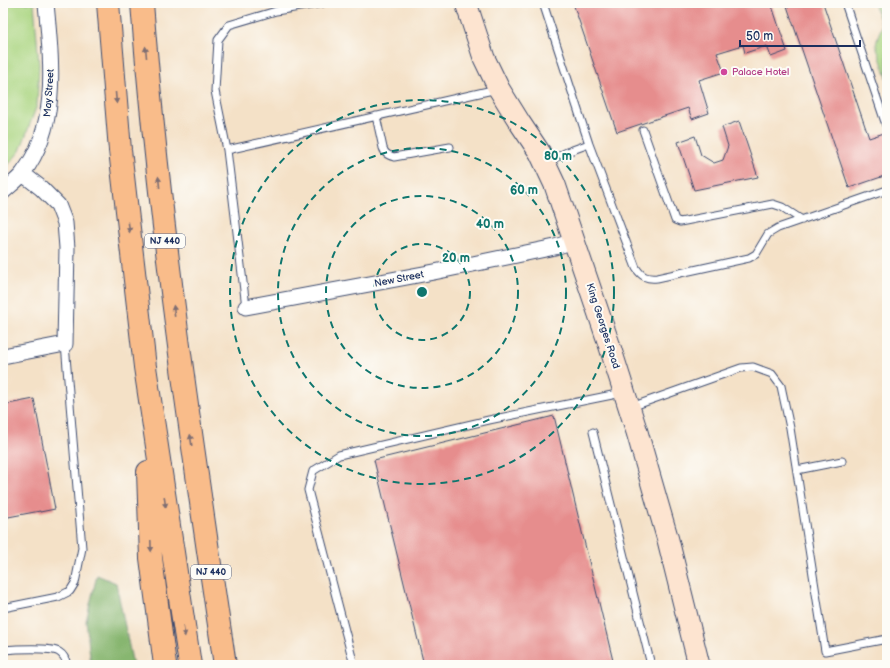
<svg xmlns="http://www.w3.org/2000/svg" width="890" height="668" font-family="'Balsamiq Sans',sans-serif">
	<rect width="100%" height="100%" fill="#fdfcf7"/>
	<filter id="ink" filterUnits="userSpaceOnUse"><feTurbulence type="fractalNoise" baseFrequency=".025" numOctaves="2"/><feDisplacementMap in="SourceGraphic" scale="8" xChannelSelector="R" yChannelSelector="G"/><feConvolveMatrix kernelMatrix="1 2 1 2 8 2 1 2 1" color-interpolation-filters="sRGB"/></filter>
	<filter id="wash" filterUnits="userSpaceOnUse"><feTurbulence type="fractalNoise" baseFrequency=".012" numOctaves="4" result="noise"/><feDisplacementMap in="SourceGraphic" scale="16" xChannelSelector="R" yChannelSelector="G"/><feGaussianBlur stdDeviation="0.9" result="paint"/><feColorMatrix in="noise" values="0 0 0 0 0 0 0 0 0 0 0 0 0 0 0 0 0 1.4 0 .05"/><feComposite in="paint" operator="in"/></filter>
	<g filter="url(#wash)">
		<rect width="100%" height="100%" fill="#f4e1c7"/>
		<path fill="#aad581" stroke="#628270" d="M 3,3 L 34,3 L 39,65 L 37,105 L 20,151 L 3,171 Z
			M 874,3 L 887,3 L 887,78 L 876,45 L 878,36 L 882,26 Z"/>
		<path fill="#87b66f" stroke="#517266" d="M 97,575 L 116,583 L 133,665 L 91,665 L 86,621 Z"/>
		<g id="blocks">
			<path fill="#e68d8d" d="M 573,3 L 771,3 L 787,51 L 771,57 L 767,46 L 745,53 L 743,45 L 717,53 L 724,72 L 699,80 L 709,113 L 692,119 L 688,108 L 617,132 Z
				M 786,3 L 823,3 L 869,138 L 887,132 L 887,175 L 849,188 Z
				M 739,121 L 758,177 L 694,190 L 678,142 L 695,136 L 701,155 L 714,163 L 723,160 L 728,146 L 722,127 Z
				M 34,399 L 55,509 L 40,512 L 40,511 L 3,518 L 3,405 Z
				M 554,416 L 614,665 L 424,665 L 374,460 Z"/>
		</g>
	</g>
	<g filter="url(#ink)">
		<use href="#blocks" fill-opacity="0" stroke="#3c4a6e" stroke-width="1"/>
		<g fill="none" stroke-linecap="round" stroke-linejoin="round">
			<defs>
				<path id="lane" d="M 543,3 L 589,144 L 636,268 C 642,277 647,279 657,278 L 749,258 L 756,254 L 768,234 L 778,228 L 887,190
					M 845,3 L 887,128
					M 376,116 L 383,148 C 385,154 388,155 394,157 L 450,147
					M 643,130 L 675,220 L 680,222 L 773,204 L 782,207 L 802,220
					M 227,150 L 215,91 L 218,40 L 229,25 L 276,11 L 323,3
					M 547,162 L 567,152 L 589,144
					M 246,307 L 227,150 L 497,89
					M 631,407 L 741,368 L 753,367 L 772,374 L 781,386 L 790,428 L 825,651 L 887,639
					M 593,432 L 651,665
					M 797,470 L 842,461
					M 3,608 L 58,597 L 70,591 L 75,583 L 82,548 L 65,344
					M 3,650 C 14,649 51,647 59,652 C 64,655 66,660 67,665
					M 354,665 L 308,490 L 313,471 L 339,455 L 489,420 L 622,393
					M 681,665 L 696,661"/>
				<path id="street" d="M 3,192 C 9,186 18,180 23,173 C 60,124 51,60 46,3
					M 246,307 L 434,272 L 555,247 L 574,241
					M 3,356 L 65,344 L 67,248 L 65,223 L 58,205 L 41,188 L 23,174"/>
				<path id="secondary" d="M 466,3 L 484,58 L 499,89 L 520,123 L 540,153 L 555,185 L 609,344 L 637,432 L 668,540 L 699,665"/>
				<path id="highway" d="M 108,3 L 120,150 L 145,367 L 190,665
					M 142,3 C 159,225 192,445 225,665
					M 148,472 L 151,558 L 165,665"/>
			</defs>
			<use href="#lane" stroke="#3c4a6e" stroke-width="9"/>
			<use href="#street" stroke="#3c4a6e" stroke-width="17"/>
			<use href="#secondary" stroke="#3c4a6e" stroke-width="23"/>
			<use href="#highway" stroke="#3c4a6e" stroke-width="24"/>
			<use href="#lane" stroke="#fff" stroke-width="7"/>
			<use href="#street" stroke="#fff" stroke-width="15"/>
			<use href="#secondary" stroke="#fde4d0" stroke-width="21"/>
			<use href="#highway" stroke="#f9bc8a" stroke-width="22"/>
		</g>
		<defs><path id="oneway-solid" d="M-6-.8H1V-3.2L6.5 0L1 3.2V.8H-6Z"/></defs>
		<g fill="#7f6e72">
			<use href="#oneway-solid" transform="translate(146 52) rotate(-95)"/>
			<use href="#oneway-solid" transform="translate(116 98) rotate(85)"/>
			<use href="#oneway-solid" transform="translate(159 182) rotate(-96)"/>
			<use href="#oneway-solid" transform="translate(129 227) rotate(83)"/>
			<use href="#oneway-solid" transform="translate(174 311) rotate(-97)"/>
			<use href="#oneway-solid" transform="translate(191 440) rotate(-98)"/>
			<use href="#oneway-solid" transform="translate(165 502) rotate(82)"/>
			<use href="#oneway-solid" transform="translate(151 546) rotate(88)"/>
			<use href="#oneway-solid" transform="translate(184 631) rotate(81)"/>
		</g>
	</g>
	<g fill="none" stroke="#0f766e" stroke-width="2" stroke-dasharray="7 5">
		<circle cx="422" cy="292" r="48"/>
		<circle cx="422" cy="292" r="96"/>
		<circle cx="422" cy="292" r="144"/>
		<circle cx="422" cy="292" r="192"/>
	</g>
	<circle fill="#d1479c" stroke="#fdfcf7" stroke-width="1.5" cx="724" cy="72" r="4"/>
	<g text-anchor="middle" dominant-baseline="central" stroke-width="4" stroke-linejoin="round" paint-order="stroke">
		<g fill="#fdfcf7" stroke="#5f6c8c" stroke-width="1">
			<rect x="145" y="234" width="40" height="14" rx="3"/>
			<rect x="191" y="565" width="40" height="14" rx="3"/>
		</g>
		<g font-size="9" font-weight="bold" fill="#1b2f5e">
			<text x="165" y="241">NJ 440</text>
			<text x="211" y="572">NJ 440</text>
		</g>
		<g font-size="10" fill="#b23c85" stroke="#fdfcf7" text-anchor="start">
			<text x="732" y="72">Palace Hotel</text>
		</g>
		<g font-size="10" fill="#1b2f5e" stroke="#fdfcf7">
			<text transform="translate(49 93) rotate(-86)">May Street</text>
			<text transform="translate(399 279) rotate(-11)">New Street</text>
			<text transform="translate(603 326) rotate(72)">King Georges Road</text>
		</g>
	</g>
	<circle cx="422" cy="292" r="6" fill="#0f766e" stroke="#fdfcf7" stroke-width="2"/>
	<g font-size="12" text-anchor="middle" font-weight="bold" fill="#0f766e" stroke="#fdfcf7" stroke-width="4" stroke-linejoin="round" paint-order="stroke">
		<text x="558" y="160">80 m</text>
		<text x="524" y="194">60 m</text>
		<text x="490" y="228">40 m</text>
		<text x="456" y="262">20 m</text>
	</g>
	<rect width="890" height="668" fill="none" stroke="#fdfcf7" stroke-width="16"/>
	<path d="M740 40v6h120v-6" fill="none" stroke="#1b2f5e" stroke-width="2"/>
	<text x="746" y="40" font-size="12" fill="#1b2f5e" stroke="#fdfcf7" stroke-width="3" paint-order="stroke">50 m</text>
</svg>
